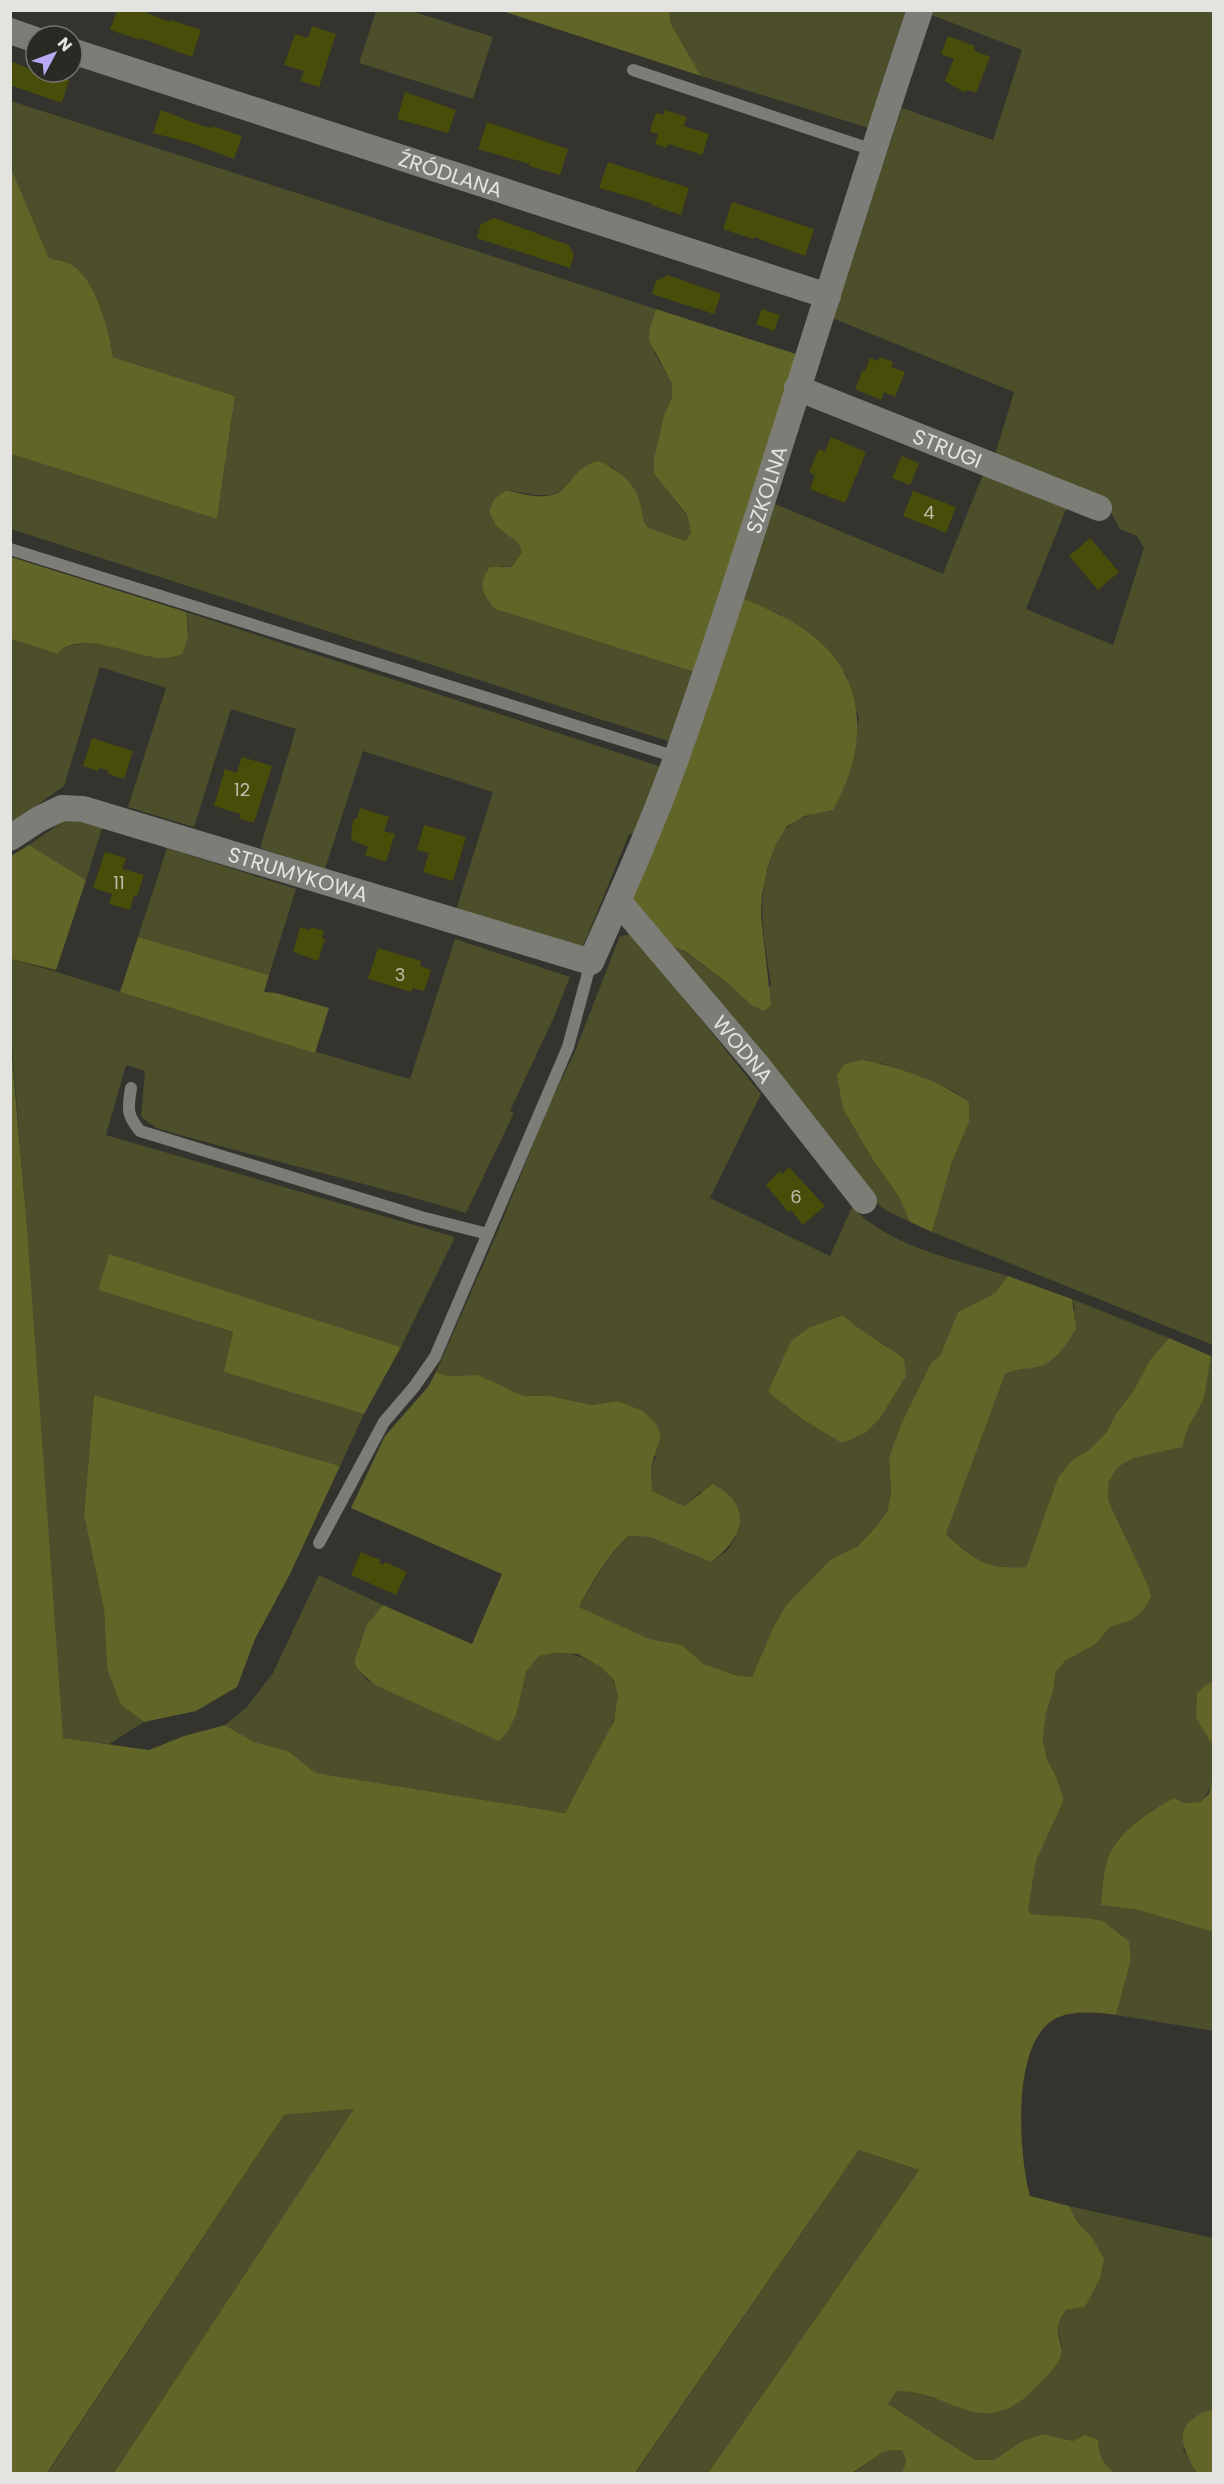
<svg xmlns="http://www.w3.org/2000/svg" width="1224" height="2484" font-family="Poppins,sans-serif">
	<rect width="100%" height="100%" fill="#33342e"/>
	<path fill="#4c4f2a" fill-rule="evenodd" d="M 376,11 L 411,11 L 493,37 L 473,99 L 359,63 Z
		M 669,11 L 910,11 L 872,129 L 701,76 L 671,24 Z
		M 934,11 L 1213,11 L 1213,1345 L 932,1232 L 952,1162 L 969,1122 L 969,1102 L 954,1091 L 881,1063 L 843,1109 L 873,1160 L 899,1197 L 910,1222 L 887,1211 L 875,1202 L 661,943 L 684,951 L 731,986 L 751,1005 L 771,985 C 764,935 755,901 773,852 C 776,843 782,830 790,825 C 803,815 818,813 833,810 L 859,719 L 846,674 L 780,614 L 737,596 L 775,504 L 943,574 L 984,472 L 1067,507 L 1026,609 L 1113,645 L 1144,548 L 1137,536 L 1120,529 L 1109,509 L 994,458 L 1014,392 L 832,318 L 902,108 L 993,140 L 1022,50 L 932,15 Z
		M 11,101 L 656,309 L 650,327 L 655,354 L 672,384 L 672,398 L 664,415 L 654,458 L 654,474 L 687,516 L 691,533 L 685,541 L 649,528 C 641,521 643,510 640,500 C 634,485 623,475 611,466 L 552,495 L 535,495 L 506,490 L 494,499 L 489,513 L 496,526 L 518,543 L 522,552 L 512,567 L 502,566 L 495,609 L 694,672 L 671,742 L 11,529 L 11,454 L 217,519 L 235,396 L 113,357 C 109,329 97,281 72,265 C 66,261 56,260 49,258 L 13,173 L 11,172 Z
		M 186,612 L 662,767 L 636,835 L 629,834 L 582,949 L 456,910 L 493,792 L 363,751 L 325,869 L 260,848 L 296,729 L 231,709 L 194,827 L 128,807 L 166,688 L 100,667 L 64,786 L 11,823 L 11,639 L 58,654 C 74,633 130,650 152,657 L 189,631 Z
		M 68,818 L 102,828 L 86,880 L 29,845 Z
		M 167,848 L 296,889 L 269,975 L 138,937 Z
		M 632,934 L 761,1094 L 710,1198 L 830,1256 L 852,1207 C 892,1248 955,1259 1008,1276 L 995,1293 L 958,1312 L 940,1357 L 931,1363 L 889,1458 L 891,1493 L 887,1512 L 874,1529 L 856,1546 L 831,1559 L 786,1605 L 773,1628 L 752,1677 L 735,1675 L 704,1664 L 682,1645 L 650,1639 L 579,1607 C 594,1582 607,1557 628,1536 L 650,1537 L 711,1562 L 727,1551 L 736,1537 L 700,1492 L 684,1506 L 652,1491 L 651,1467 L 656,1457 L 617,1401 L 592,1405 L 550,1396 L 524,1396 L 478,1375 L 447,1376 L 436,1372 L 498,1231 L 548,1107 L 574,1054 L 620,936 ZM 843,1315 L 855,1328 L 889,1347 L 810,1327 Z
		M 455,939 L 570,977 L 554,1017 L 510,1111 L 514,1113 L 466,1213 C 363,1182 259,1158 156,1128 L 141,1117 L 145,1071 L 126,1065 L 106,1135 L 455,1237 L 401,1347 L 109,1255 L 98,1290 L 233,1332 L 225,1372 L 364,1414 L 340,1466 L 94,1395 L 84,1515 L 104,1610 L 107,1669 L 121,1705 L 144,1722 L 109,1744 L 62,1738 L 27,1227 L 11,1034 L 10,959 C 58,971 104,987 151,1002 C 237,1028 323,1055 410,1079 Z
		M 1072,1299 L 1169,1338 L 1149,1361 L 1134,1390 L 1115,1415 L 1106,1433 L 1088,1451 L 1073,1459 L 1058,1477 L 1026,1567 C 981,1568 979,1561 946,1534 L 1005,1373 L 1020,1368 L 1036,1368 L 1075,1309 Z
		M 1211,1356 L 1214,1357 L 1214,1682 L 1207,1684 L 1196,1718 C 1200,1725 1212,1740 1213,1747 C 1218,1765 1213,1790 1200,1802 L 1184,1803 L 1174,1798 C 1152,1809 1115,1834 1108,1858 C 1103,1872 1104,1890 1102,1905 L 1138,1910 L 1213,1932 L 1213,2031 L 1116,2015 L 1131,1960 L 1129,1941 L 1103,1921 L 1088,1918 L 1032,1914 L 1028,1911 L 1036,1861 L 1064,1800 L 1056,1776 L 1047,1759 L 1043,1741 L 1046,1713 L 1053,1692 L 1056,1672 L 1065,1661 L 1096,1644 L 1110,1627 L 1130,1621 L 1148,1585 L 1108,1500 L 1109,1481 L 1118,1467 L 1134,1458 L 1182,1446 L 1188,1428 L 1204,1399 Z
		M 319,1575 L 383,1605 L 367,1624 L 354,1660 L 358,1670 L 367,1680 L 498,1740 C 522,1719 513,1695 527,1671 C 530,1666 535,1661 539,1656 C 563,1651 574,1652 596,1664 C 608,1670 618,1683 618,1697 C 619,1726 579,1785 565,1813 L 316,1773 L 288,1751 L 254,1742 L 225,1725 L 246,1708 L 273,1673 Z
		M 355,2109 L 114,2473 L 47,2474 L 284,2115 Z
		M 859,2150 L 919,2170 L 708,2473 L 635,2474 Z
		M 1069,2206 L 1213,2238 L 1213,2411 L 1207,2411 L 1183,2449 L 1197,2473 L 1116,2473 C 1102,2464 1100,2456 1098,2440 L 1073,2441 L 1043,2434 L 1022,2441 L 994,2460 L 975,2460 L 888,2404 L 897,2391 L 912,2391 L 935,2399 L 1062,2346 L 1057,2327 L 1066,2310 L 1085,2307 L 1091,2236 L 1077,2222 Z
		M 902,2450 L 906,2461 L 902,2473 L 852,2474 L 885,2451 Z"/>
	<path fill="#616528" d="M 502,11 L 669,11 L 671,24 L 701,76 Z
		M 11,172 L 13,173 L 49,258 C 56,260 66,261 72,265 C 97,281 109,330 113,357 L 235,396 L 217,519 L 11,454 Z
		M 656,309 L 799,355 L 694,672 L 495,609 C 482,593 477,584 490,567 L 512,567 L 522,552 L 518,543 L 496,526 L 489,512 L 494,499 L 506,490 C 523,494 547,502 562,490 C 576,478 577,466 598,461 C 618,469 636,483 641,505 C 643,514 642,522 649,528 L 685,541 L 691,533 L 687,515 L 654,474 L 654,458 L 664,415 L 672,398 L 672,384 L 649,340 L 650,327 Z
		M 11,557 L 186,612 C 188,629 190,640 181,655 C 172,657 162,659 153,657 C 129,653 75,630 58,654 L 11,639 Z
		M 737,596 C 761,606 785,615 806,631 C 870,675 868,748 833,810 L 805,816 L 787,826 L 776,844 L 768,866 L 762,895 L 761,915 L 771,1005 L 764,1011 L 751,1005 L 731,986 L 685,951 L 661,943 L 631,907 L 635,879 Z
		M 29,845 L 86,880 L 56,970 L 11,959 L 11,856 Z
		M 138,937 L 269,975 L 264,992 L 276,993 L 329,1008 L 315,1053 L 120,992 Z
		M 10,1034 L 27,1227 L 63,1738 L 149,1750 L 184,1736 L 225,1725 L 254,1742 L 288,1751 L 316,1773 L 565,1813 L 614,1721 L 618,1696 L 614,1680 L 601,1667 L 578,1654 L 557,1653 L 539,1656 L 526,1672 L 516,1715 L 508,1731 L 499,1741 L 375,1685 L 358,1670 L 354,1661 L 367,1624 L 383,1605 L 472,1644 L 502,1574 L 351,1508 L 385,1436 L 428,1387 L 436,1372 L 447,1376 L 478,1375 L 524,1396 L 550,1396 L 592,1405 L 617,1401 L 643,1411 L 656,1424 L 661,1435 L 651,1467 L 652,1491 L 684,1506 L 713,1484 C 754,1506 744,1538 711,1562 L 650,1537 L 628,1536 C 607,1556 593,1581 579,1607 L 650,1639 L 682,1645 L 704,1664 L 735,1675 L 752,1677 L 773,1628 L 786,1605 L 831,1559 L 857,1546 L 874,1529 L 887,1512 L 891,1493 L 889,1458 L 900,1427 L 931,1363 L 940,1356 L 958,1312 L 995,1293 L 1008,1276 L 1072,1299 L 1076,1329 C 1066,1345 1054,1365 1033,1368 C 1023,1369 1015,1369 1005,1374 L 946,1534 C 975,1560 985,1569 1026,1567 L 1058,1477 L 1073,1459 L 1088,1451 L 1106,1433 L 1115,1415 L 1134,1390 L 1149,1361 L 1169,1338 L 1211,1356 L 1204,1399 L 1188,1428 L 1182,1447 L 1134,1458 L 1118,1467 L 1109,1481 L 1108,1500 L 1148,1585 L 1151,1596 L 1144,1610 L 1130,1621 L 1110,1627 L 1096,1644 L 1065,1661 L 1056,1672 L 1053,1692 L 1046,1713 L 1043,1741 L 1047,1759 L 1056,1776 L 1064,1800 L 1036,1861 L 1028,1911 L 1032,1914 L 1088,1918 L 1103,1921 L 1129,1941 L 1131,1960 L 1116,2015 C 1098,2012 1069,2010 1053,2020 C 1011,2046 1019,2156 1030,2196 L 1069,2206 L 1077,2222 L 1091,2236 L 1104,2259 L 1100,2278 L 1085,2307 L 1066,2310 C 1063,2315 1059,2321 1058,2327 C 1056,2337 1065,2347 1060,2358 C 1054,2371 1040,2383 1030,2393 C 980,2440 949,2390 897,2391 L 888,2404 L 975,2460 L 994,2460 L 1022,2441 L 1043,2434 L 1073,2441 L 1085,2435 L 1098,2440 C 1100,2456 1102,2464 1116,2473 L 902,2473 L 906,2461 L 902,2450 L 885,2451 L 852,2473 L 708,2473 L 919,2170 L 859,2150 L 635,2473 L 114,2473 L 354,2109 L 284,2115 L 47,2473 L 11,2473 Z
		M 862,1060 C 896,1066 942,1082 969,1102 L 969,1122 L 952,1162 L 932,1232 L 910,1222 L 899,1197 L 873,1160 L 843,1109 L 837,1075 L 845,1064 Z
		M 109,1254 L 401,1347 L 364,1414 L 224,1372 L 233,1332 L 98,1290 Z
		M 843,1315 C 861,1333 884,1343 904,1359 L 906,1376 L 880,1418 L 865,1433 L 842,1443 L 804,1420 L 768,1392 L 791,1341 L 810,1327 Z
		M 94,1395 L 340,1466 L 290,1574 L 255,1639 L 237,1687 L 196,1711 L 144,1722 L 121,1705 L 107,1669 L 104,1610 L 84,1515 Z
		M 1213,1682 L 1214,1682 L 1213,1746 L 1196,1718 L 1197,1693 L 1207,1684 Z
		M 1213,1775 L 1213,1932 L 1138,1910 L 1101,1905 C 1103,1890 1103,1872 1108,1858 C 1115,1834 1152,1809 1174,1798 L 1184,1803 L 1200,1802 L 1209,1794 Z
		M 1207,2411 L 1213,2411 L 1213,2473 L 1197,2473 C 1181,2447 1172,2425 1207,2411 Z"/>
	<path fill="#494d0a" d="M 117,10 L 140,10 L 170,22 L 171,20 L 201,30 L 192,57 L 141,38 L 141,40 L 110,30 Z
		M 312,26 L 336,34 L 319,87 L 300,81 L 304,71 L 284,65 L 295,34 L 308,38 Z
		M 948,36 L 975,46 L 973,50 L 990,57 L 976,93 L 968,90 L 964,92 L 945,81 L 954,59 L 941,54 Z
		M 10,61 L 36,72 L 45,72 L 69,80 L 62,103 L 10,85 Z
		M 405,92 L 456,110 L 448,133 L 397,119 Z
		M 161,110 L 200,125 L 211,128 L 212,126 L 242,136 L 234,159 L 194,144 L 153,133 Z
		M 665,110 L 687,117 L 684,126 L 709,134 L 702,155 L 668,144 L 667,148 L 655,144 L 658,134 L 650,132 L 652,124 L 656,113 L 663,115 Z
		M 487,122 L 568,149 L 560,175 L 529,166 L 530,164 L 478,149 Z
		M 608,162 L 689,188 L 681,215 L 651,205 L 651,203 L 599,188 Z
		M 732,202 L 814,229 L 805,256 L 754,237 L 753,239 L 723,229 Z
		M 494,218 L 569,245 L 574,255 L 570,268 L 477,238 L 481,224 Z
		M 668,275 L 721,294 L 714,314 L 652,294 L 656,281 Z
		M 762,309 L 780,315 L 774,331 L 756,324 Z
		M 880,357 L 893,362 L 891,367 L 905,372 L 895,397 L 884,392 L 881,400 L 855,389 L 863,370 L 865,371 L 870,358 L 878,361 Z
		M 831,437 L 866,452 L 845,503 L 810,489 L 815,475 L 809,472 L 819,449 L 825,452 Z
		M 902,456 L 919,463 L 910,485 L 892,478 Z
		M 913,491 L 956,507 L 946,533 L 903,516 Z
		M 1090,538 L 1119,572 L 1098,590 L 1069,556 Z
		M 92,738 L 133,751 L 124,779 L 108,774 L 109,771 L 99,768 L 98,771 L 83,766 Z
		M 242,757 L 272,766 L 254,823 L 239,818 L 240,814 L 214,806 L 225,769 L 237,773 Z
		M 360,808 L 389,817 L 384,831 L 395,834 L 386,862 L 365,855 L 368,847 L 351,840 L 353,820 L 357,818 Z
		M 424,825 L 466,837 L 453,881 L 423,872 L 429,853 L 417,850 Z
		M 105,852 L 126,858 L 122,869 L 144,875 L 137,896 L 134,895 L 130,910 L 109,904 L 112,894 L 93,888 Z
		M 300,927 L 310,930 L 311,927 L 324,931 L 322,938 L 325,939 L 318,961 L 293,952 Z
		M 378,948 L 421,961 L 420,966 L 431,970 L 424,991 L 413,988 L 412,992 L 368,979 Z
		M 789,1167 L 825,1206 L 803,1225 L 791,1210 L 789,1213 L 766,1185 L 780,1171 L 782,1174 Z
		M 361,1552 L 380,1560 L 379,1563 L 383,1565 L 385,1562 L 407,1572 L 396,1595 L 351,1575 Z"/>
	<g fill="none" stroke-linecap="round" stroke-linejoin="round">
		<path stroke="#7c7d76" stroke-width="12" d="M 633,70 L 873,150
			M 10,549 L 676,757
			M 131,1088 C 128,1109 126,1114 140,1131 L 421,1217 L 488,1234
			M 319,1543 L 384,1422 L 414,1387 L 435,1357 L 568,1047 L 591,962"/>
		<g stroke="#7c7d76" stroke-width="26">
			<path d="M 10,31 L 36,40"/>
			<path id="s1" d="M 72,51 L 828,296"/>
			<path id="s2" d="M 797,388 L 1099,508"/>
			<path id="s3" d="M 10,838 L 39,819 L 62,808 L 83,809 L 591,962 C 621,894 652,826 677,756 C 764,510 836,258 920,10"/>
			<path id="s4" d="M 618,901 L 758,1066 L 864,1201"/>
		</g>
	</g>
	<g text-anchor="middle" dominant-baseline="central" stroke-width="6" stroke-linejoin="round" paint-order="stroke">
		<g font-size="18" fill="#bcbeaa">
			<text x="929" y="512">4</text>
			<text x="242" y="789">12</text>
			<text x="119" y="882">11</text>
			<text x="400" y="974">3</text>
			<text x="796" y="1196">6</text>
		</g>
		<g font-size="21" fill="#e3e4e0" stroke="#292a24">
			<text stroke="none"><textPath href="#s1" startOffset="398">ŹRÓDLANA</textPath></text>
			<text stroke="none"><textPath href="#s2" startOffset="162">STRUGI</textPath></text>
			<text stroke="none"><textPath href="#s3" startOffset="1116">SZKOLNA</textPath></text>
			<text stroke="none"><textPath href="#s3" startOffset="306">STRUMYKOWA</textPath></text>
			<text stroke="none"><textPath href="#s4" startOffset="194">WODNA</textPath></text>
		</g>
	</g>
	<rect width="1224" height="2484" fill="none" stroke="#e3e4e0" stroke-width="24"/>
	<g transform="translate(54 54) rotate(49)"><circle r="28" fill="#292a24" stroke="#73746f" stroke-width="1.5"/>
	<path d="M0-4.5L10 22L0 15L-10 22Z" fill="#baaaf6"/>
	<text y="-9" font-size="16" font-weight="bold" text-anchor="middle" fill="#e3e4e0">N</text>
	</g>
</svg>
